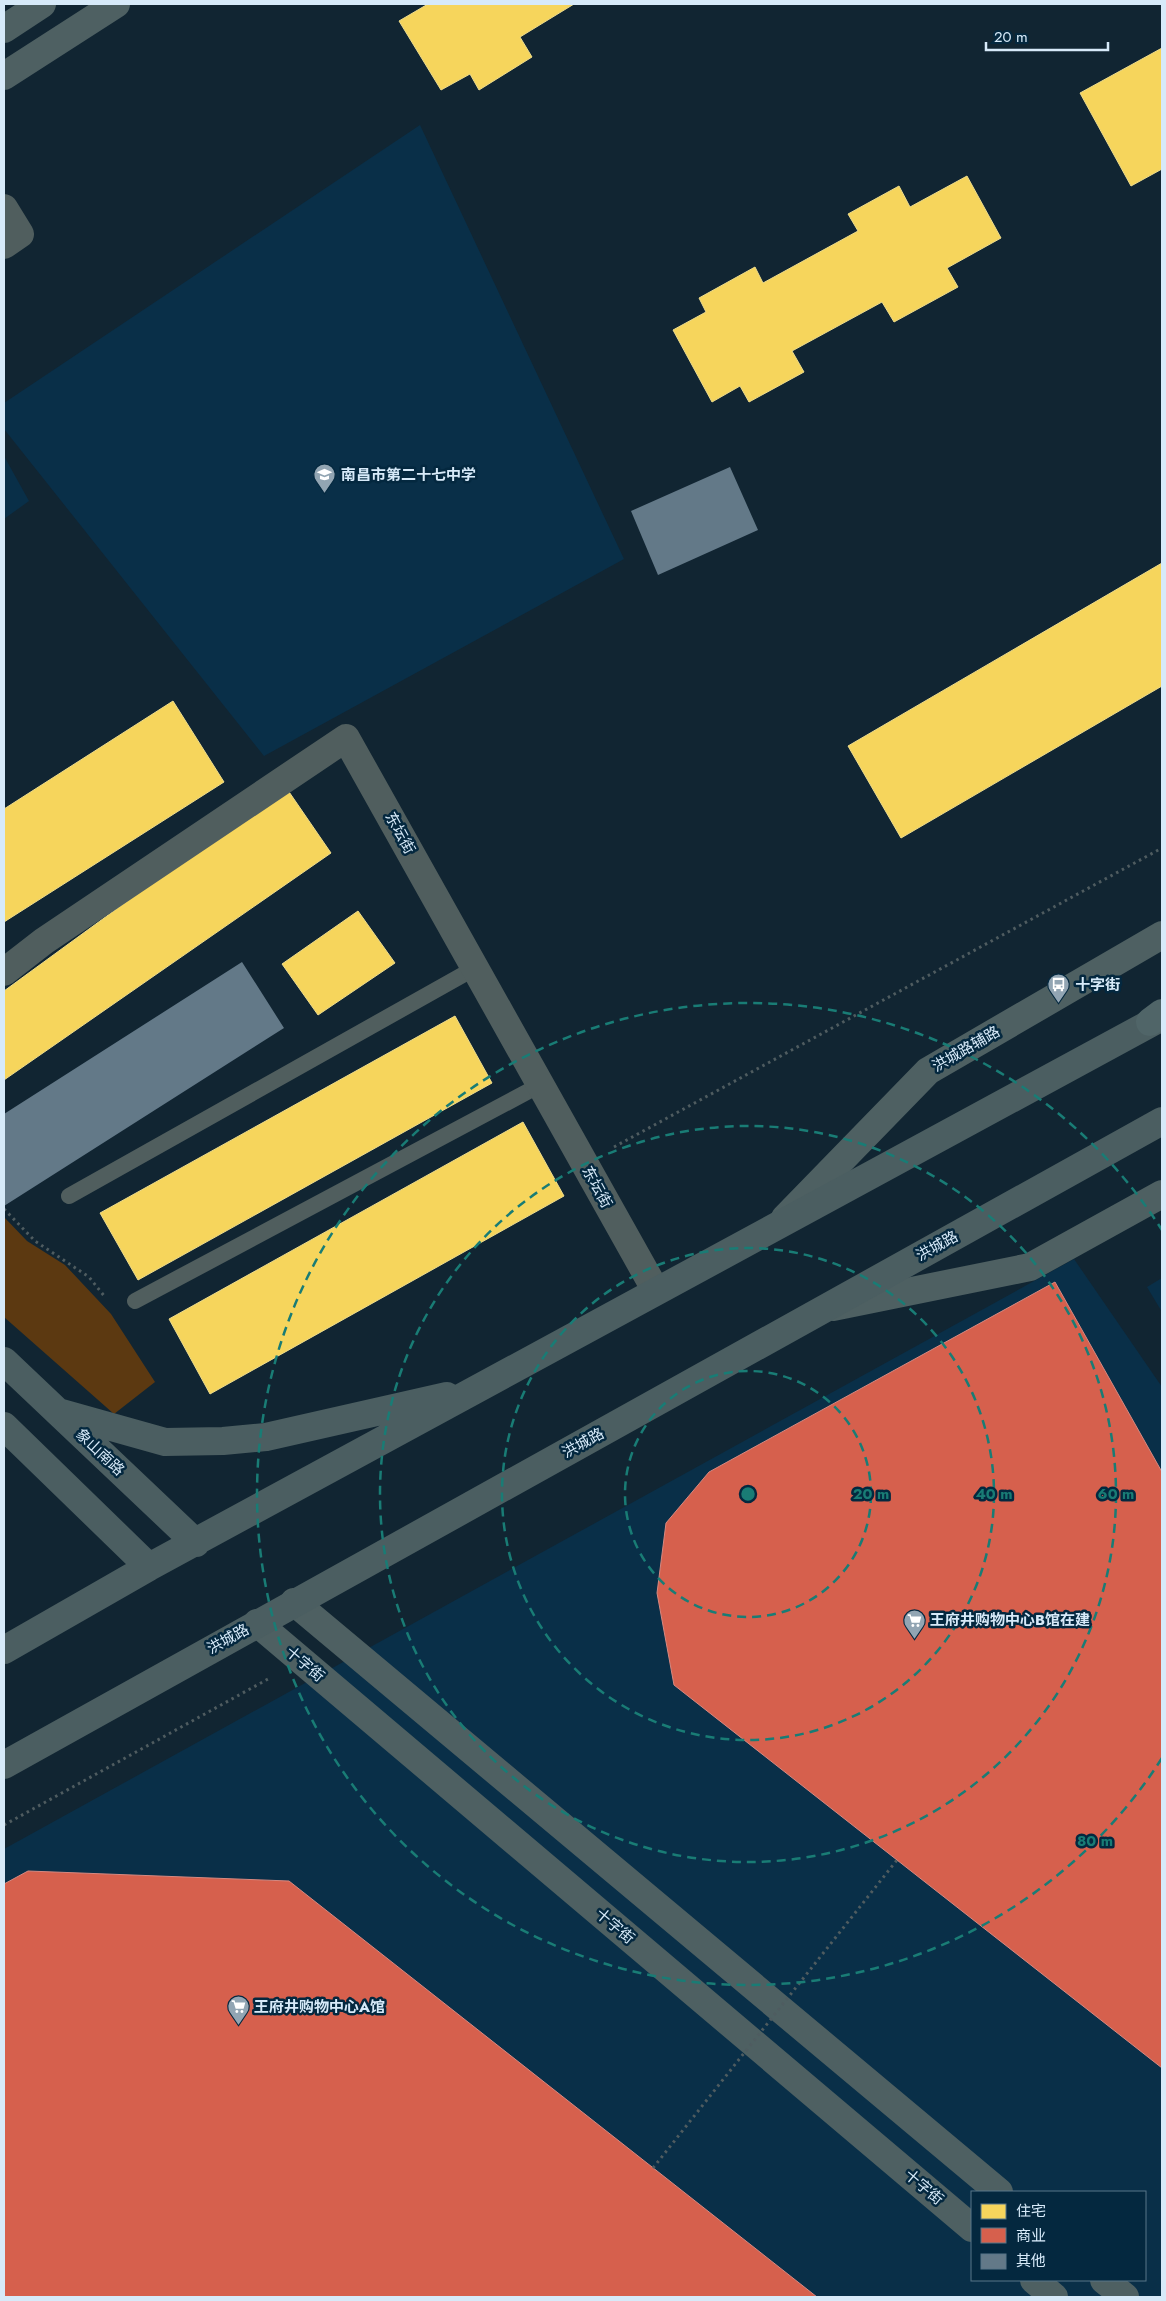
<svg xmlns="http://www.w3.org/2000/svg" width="1166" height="2301" font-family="Jost,'Noto Sans SC',sans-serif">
	<rect width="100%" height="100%" fill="#112532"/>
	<path fill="#092f48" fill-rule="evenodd" d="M 420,125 L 624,559 L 264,756 L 4,429 L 4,403 Z
		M 4,456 L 29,501 L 4,519 Z
		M 1074,1259 L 1162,1387 L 1162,2297 L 4,2297 L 4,1849 ZM 972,2192 L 1145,2192 L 1145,2280 L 972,2280 Z
		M 1162,1278 L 1162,1312 L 1147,1287 Z"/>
	<path fill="#5c3911" d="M 4,1217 L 27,1241 L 65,1265 L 111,1314 L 155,1382 L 114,1414 L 4,1317 Z"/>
	<path fill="#f6d55c" stroke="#eddb8b" d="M 428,4 L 574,4 L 520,37 L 532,57 L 479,90 L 470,74 L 441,90 L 399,21 Z
		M 1162,48 L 1162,169 L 1131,186 L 1080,93 Z
		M 967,176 L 1001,238 L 947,268 L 958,287 L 894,322 L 882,302 L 792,351 L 804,372 L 749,402 L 740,386 L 712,402 L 673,330 L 706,312 L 699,298 L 755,267 L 763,283 L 858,231 L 848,214 L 899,186 L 910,207 Z
		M 1162,563 L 1162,686 L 901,838 L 848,746 Z
		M 173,701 L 224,782 L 4,922 L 4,809 Z
		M 285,786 L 331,853 L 4,1080 L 4,991 Z
		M 358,911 L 395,963 L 318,1015 L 282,964 Z
		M 455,1016 L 492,1083 L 138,1280 L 100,1213 Z
		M 523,1122 L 564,1196 L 210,1394 L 169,1319 Z"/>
	<path fill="#d6604d" stroke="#d68981" d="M 1055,1282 L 1162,1472 L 1162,2068 L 674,1685 L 657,1593 L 666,1523 L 709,1472 Z
		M 28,1871 L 289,1881 L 817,2297 L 4,2297 L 4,1884 Z"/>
	<path fill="#637988" d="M 730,467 L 758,530 L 658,575 L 631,511 Z
		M 242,962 L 284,1028 L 4,1206 L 4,1114 Z"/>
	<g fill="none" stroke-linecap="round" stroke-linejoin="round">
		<path stroke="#4f5c60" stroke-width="3" stroke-dasharray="2.5 4" stroke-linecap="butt" d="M 614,1147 L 1162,848
			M 4,1209 L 35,1241 L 89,1277 L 105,1297
			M 4,1825 L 268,1679"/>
		<path stroke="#505e5e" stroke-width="16" d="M 69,1196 L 475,968
			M 135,1301 L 540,1085"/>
		<path stroke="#505e5e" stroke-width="28" d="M 4,208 L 20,234 L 4,245
			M 4,972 L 44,941 L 346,738 L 656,1291"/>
		<path stroke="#4e6062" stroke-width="28" d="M 4,29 L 42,4
			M 4,76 L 116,4
			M 785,1218 L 928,1071 L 1162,935
			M 833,1307 L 1030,1267 L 1162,1194
			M 294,1602 L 999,2192
			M 257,1623 L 972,2228
			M 1034,2280 L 1054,2297
			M 1104,2280 L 1125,2297"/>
		<path stroke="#4b5e61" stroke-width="28" d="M 4,1361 L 196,1543
			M 58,1412 L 165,1442 L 223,1441 L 266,1437 L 447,1396
			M 4,1426 L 149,1567
			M 4,1650 L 149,1567 L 1162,1017
			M 4,1765 L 1162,1121"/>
		<path stroke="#506568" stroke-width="28" d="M 1150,1022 L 1162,1013"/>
		<path stroke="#4f5c60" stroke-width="3" stroke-dasharray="2.5 4" stroke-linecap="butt" d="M 653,2168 L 897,1860"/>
	</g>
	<g fill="none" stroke="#197c75" stroke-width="2.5" stroke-dasharray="9 6">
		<circle cx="748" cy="1494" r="123"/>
		<circle cx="748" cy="1494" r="246"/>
		<circle cx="748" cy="1494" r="368"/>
		<path d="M1162 1758A491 491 0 1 1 1162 1230"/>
	</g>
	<defs>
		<symbol id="school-pin" viewBox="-11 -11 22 30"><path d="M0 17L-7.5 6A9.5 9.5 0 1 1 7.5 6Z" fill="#92a5b3" stroke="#04283f"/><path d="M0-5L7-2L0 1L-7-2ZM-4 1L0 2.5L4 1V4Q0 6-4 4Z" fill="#fff"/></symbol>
		<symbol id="bus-pin" viewBox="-11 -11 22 30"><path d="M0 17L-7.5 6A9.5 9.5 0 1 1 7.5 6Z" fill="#92a5b3" stroke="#04283f"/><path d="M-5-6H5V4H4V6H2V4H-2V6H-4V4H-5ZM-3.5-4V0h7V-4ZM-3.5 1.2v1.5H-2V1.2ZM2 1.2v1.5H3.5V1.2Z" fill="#fff"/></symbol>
		<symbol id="supermarket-pin" viewBox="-11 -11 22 30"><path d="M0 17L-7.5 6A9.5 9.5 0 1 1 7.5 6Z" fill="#92a5b3" stroke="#04283f"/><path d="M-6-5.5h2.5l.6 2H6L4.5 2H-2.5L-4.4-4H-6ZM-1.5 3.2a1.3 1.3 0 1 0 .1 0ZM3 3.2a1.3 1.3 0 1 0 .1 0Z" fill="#fff"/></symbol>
	</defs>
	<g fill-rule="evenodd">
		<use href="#school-pin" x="312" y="462" width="25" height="34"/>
		<use href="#bus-pin" x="1046" y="972" width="25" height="34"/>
		<use href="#supermarket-pin" x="902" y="1608" width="25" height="34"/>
		<use href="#supermarket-pin" x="226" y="1994" width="25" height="34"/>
	</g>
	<g text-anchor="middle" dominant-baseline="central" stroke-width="5" stroke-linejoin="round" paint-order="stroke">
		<g font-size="15" font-weight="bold" fill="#d7eaf9" stroke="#04283f" text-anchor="start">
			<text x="341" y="475">南昌市第二十七中学</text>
			<text x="1075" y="985">十字街</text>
			<text x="930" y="1620">王府井购物中心B馆在建</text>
			<text x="254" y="2007">王府井购物中心A馆</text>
		</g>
		<g font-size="15" fill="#d7eaf9" stroke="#04283f">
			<text transform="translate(400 833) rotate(61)">东坛街</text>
			<text transform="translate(966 1049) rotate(-30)">洪城路辅路</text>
			<text transform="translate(597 1187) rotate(61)">东坛街</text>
			<text transform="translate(937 1246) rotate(-29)">洪城路</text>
			<text transform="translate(583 1443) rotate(-29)">洪城路</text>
			<text transform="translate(100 1452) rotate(43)">象山南路</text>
			<text transform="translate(228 1639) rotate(-29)">洪城路</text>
			<text transform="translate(305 1664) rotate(40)">十字街</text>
			<text transform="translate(615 1926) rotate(40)">十字街</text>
			<text transform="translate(924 2187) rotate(40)">十字街</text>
		</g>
	</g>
	<circle cx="748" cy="1494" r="8" fill="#197c75" stroke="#04283f" stroke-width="2.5"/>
	<g font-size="15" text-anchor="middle" font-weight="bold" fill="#197c75" stroke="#04283f" stroke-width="5" stroke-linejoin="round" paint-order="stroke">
		<text x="871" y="1499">20 m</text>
		<text x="994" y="1499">40 m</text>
		<text x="1116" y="1499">60 m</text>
		<text x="1095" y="1846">80 m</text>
	</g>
	<rect width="1166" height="2301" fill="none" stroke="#d7eaf9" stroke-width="10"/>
	<rect x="971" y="2191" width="175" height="90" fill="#04283f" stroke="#587689"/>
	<rect x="981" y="2204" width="25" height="15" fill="#f6d55c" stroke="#587689"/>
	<text x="1016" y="2216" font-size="15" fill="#d7eaf9">住宅</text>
	<rect x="981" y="2228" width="25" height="15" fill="#d6604d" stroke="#587689"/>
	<text x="1016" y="2241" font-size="15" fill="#d7eaf9">商业</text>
	<rect x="981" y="2254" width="25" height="15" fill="#637988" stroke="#587689"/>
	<text x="1016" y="2266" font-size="15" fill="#d7eaf9">其他</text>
	<path d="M986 42v8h122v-8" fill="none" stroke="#d7eaf9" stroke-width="2.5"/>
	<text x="994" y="42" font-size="15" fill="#d7eaf9" stroke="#04283f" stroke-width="4" paint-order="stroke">20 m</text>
</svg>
